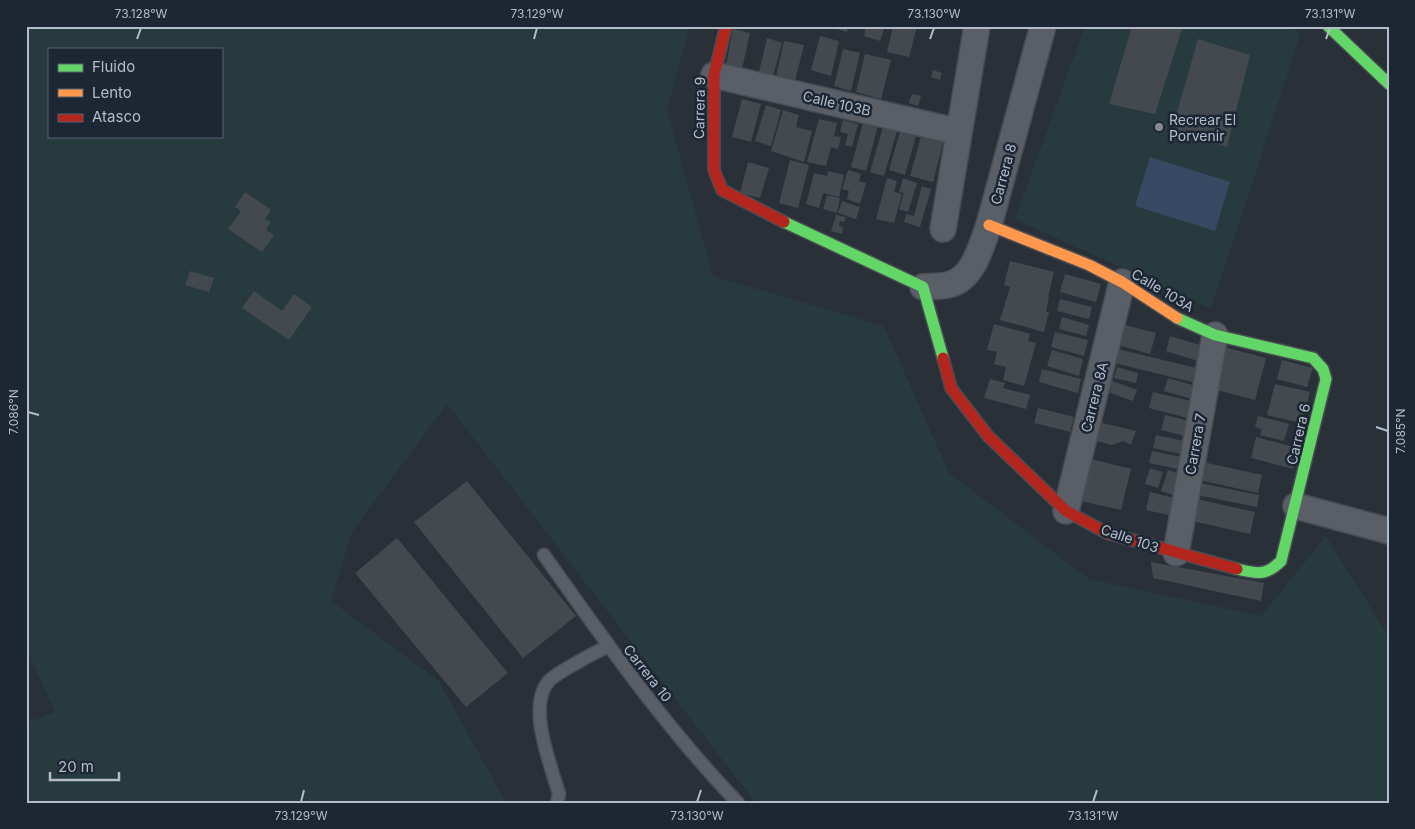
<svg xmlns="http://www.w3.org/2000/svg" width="1415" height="829" font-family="Inter,sans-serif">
	<rect width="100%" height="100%" fill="#2a3038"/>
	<path fill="#273a3e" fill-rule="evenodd" d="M 26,26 L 690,26 L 667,110 L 713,276 L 884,326 L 949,473 L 1089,579 L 1261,616 L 1326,536 L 1389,637 L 1389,803 L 756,803 L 447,404 L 352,532 L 331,601 L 439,681 L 506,803 L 26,803 L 26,723 L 55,712 L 26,648 ZM 49,49 L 221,49 L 221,136 L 49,136 Z
		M 1085,26 L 1291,26 L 1300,36 L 1211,309 L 1015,219 Z"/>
	<path fill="#384963" d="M 1150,157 L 1230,182 L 1215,231 L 1135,206 Z"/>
	<path fill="#444950" d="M 827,26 L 848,26 L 847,32 Z
		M 866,26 L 885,26 L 880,41 L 864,36 Z
		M 893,26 L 917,26 L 909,57 L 887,52 Z
		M 1132,26 L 1173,26 L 1182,29 L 1155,114 L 1109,104 Z
		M 733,29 L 750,33 L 741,74 L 725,70 Z
		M 820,36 L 839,41 L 831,76 L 811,70 Z
		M 767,38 L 782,43 L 773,76 L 759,72 Z
		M 1198,39 L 1250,55 L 1227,147 L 1172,130 Z
		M 784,41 L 804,45 L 795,81 L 776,76 Z
		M 843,49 L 860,53 L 851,91 L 834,86 Z
		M 865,54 L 891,60 L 881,99 L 856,92 Z
		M 933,70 L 942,73 L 940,80 L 931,77 Z
		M 912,94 L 921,96 L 918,106 L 909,103 Z
		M 742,99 L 761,104 L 751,142 L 732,137 Z
		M 766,105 L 781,110 L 771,146 L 755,141 Z
		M 783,110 L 799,115 L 796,127 L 812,131 L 804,162 L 771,151 Z
		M 819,119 L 837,123 L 834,136 L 841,137 L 838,149 L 831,147 L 826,166 L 807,162 Z
		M 843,120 L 858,124 L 852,147 L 845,145 L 848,134 L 840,132 Z
		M 863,123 L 878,126 L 866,171 L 851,167 Z
		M 883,127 L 897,131 L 884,176 L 870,172 Z
		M 923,129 L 945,135 L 933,182 L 910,176 Z
		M 900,132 L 916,136 L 905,175 L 889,170 Z
		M 790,160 L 809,165 L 798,208 L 779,203 Z
		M 748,162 L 769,168 L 760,198 L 740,193 Z
		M 848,170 L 861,174 L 859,181 L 866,183 L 860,204 L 847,199 L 849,191 L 842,189 Z
		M 828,171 L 844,175 L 839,197 L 823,193 L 819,208 L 806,204 L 814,173 L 827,176 Z
		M 887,178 L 897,181 L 894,192 L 902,194 L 894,223 L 876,219 Z
		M 903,178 L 917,183 L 908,212 L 899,209 L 904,193 L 899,192 Z
		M 922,186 L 931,189 L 920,227 L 904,222 L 906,214 L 914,216 Z
		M 245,192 L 271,210 L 265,219 L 271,222 L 266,230 L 274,235 L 262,252 L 228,229 L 241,211 L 235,207 Z
		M 827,195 L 840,198 L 837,213 L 823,209 Z
		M 842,201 L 860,207 L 856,219 L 838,213 Z
		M 836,215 L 846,217 L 844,222 L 840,221 L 839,226 L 843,227 L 842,234 L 831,231 Z
		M 1010,261 L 1054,272 L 1048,297 L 1049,297 L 1046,312 L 1049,312 L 1044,332 L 1000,320 L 1010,287 L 1004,285 Z
		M 190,271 L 214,278 L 209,292 L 185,285 Z
		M 1065,274 L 1101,284 L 1096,302 L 1060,292 Z
		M 254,291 L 282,311 L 294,294 L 312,307 L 289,340 L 242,308 Z
		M 1060,299 L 1092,307 L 1089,319 L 1057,311 Z
		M 1062,317 L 1089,325 L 1086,336 L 1059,329 Z
		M 994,324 L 1030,334 L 1028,341 L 1036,343 L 1024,386 L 1003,380 L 1006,367 L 994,364 L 997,352 L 987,350 Z
		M 1121,324 L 1156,333 L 1150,354 L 1115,344 Z
		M 1055,332 L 1088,340 L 1084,356 L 1051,347 Z
		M 1170,336 L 1203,346 L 1198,361 L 1166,351 Z
		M 1224,347 L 1266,358 L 1255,400 L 1213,389 Z
		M 1118,349 L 1200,369 L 1196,383 L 1114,363 Z
		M 1052,350 L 1083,359 L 1079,376 L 1047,366 Z
		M 1282,360 L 1313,368 L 1307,387 L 1277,379 Z
		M 1117,367 L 1138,373 L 1136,383 L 1114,378 Z
		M 1042,369 L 1081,379 L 1078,393 L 1039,382 Z
		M 1168,378 L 1196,386 L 1192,399 L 1164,391 Z
		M 990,379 L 1005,383 L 1003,388 L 1030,395 L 1026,409 L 984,398 Z
		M 1112,381 L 1137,390 L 1133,401 L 1108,392 Z
		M 1275,384 L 1310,392 L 1302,423 L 1267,415 Z
		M 1153,392 L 1195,402 L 1191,419 L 1149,408 Z
		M 1038,408 L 1074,417 L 1070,432 L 1034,423 Z
		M 1165,415 L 1189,421 L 1185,436 L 1161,430 Z
		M 1258,416 L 1289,424 L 1284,441 L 1260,435 L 1262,429 L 1255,427 Z
		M 1094,421 L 1136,431 L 1131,445 L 1124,441 L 1112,445 L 1089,439 Z
		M 1156,435 L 1184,441 L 1181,454 L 1153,448 Z
		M 1256,437 L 1298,448 L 1293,469 L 1251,458 Z
		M 1152,451 L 1181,457 L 1178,469 L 1149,463 Z
		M 1087,458 L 1131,469 L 1121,510 L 1077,500 Z
		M 1203,462 L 1262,475 L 1258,493 L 1199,480 Z
		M 1150,468 L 1163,472 L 1158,488 L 1145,484 Z
		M 1168,470 L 1180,474 L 1173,495 L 1161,491 Z
		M 467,481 L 576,616 L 523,658 L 414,522 Z
		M 1200,483 L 1259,495 L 1257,507 L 1197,495 Z
		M 1150,492 L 1174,498 L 1169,515 L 1146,510 Z
		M 1197,499 L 1255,512 L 1250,534 L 1192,521 Z
		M 397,538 L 508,673 L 466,707 L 355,573 Z
		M 1151,562 L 1264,583 L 1261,601 L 1153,578 Z"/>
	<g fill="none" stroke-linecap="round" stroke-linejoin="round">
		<defs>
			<path id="lane" d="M 544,555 C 604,640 665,727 738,803
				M 557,803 L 559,794 C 551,765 527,708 548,682 C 556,672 595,653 608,646"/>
			<path id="street" d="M 714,75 L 959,132
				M 943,229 L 977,26
				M 923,287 C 932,286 943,287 951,284 C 974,277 981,246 989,225 L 1043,26
				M 1296,506 L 1389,531
				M 1066,511 L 1122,282
				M 1176,553 L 1215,335"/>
			<path id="fast" d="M 1328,26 L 1389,84
				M 784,222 L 923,287 L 943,358
				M 1177,318 L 1215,335 L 1313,358 L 1323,369 L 1326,379 L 1281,561 C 1266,576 1257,574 1237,569"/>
			<path id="slow" d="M 989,225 L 1089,265 L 1122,282 L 1177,318"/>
			<path id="jam" d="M 726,26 L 714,75 L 714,170 L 722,190 L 784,222
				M 943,358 L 951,388 L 988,436 L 1066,511 L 1107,533 L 1237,569"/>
		</defs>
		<use href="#lane" stroke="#484c53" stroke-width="15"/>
		<use href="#street" stroke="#484c53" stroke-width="28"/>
		<use href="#fast" stroke="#484c53" stroke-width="14"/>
		<use href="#slow" stroke="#484c53" stroke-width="14"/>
		<use href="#jam" stroke="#484c53" stroke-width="14"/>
		<use href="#lane" stroke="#5a5e66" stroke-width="12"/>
		<use href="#street" stroke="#5a5e66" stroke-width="25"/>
		<use href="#fast" stroke="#63d668" stroke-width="11"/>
		<use href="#slow" stroke="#ff974d" stroke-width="11"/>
		<use href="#jam" stroke="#b3261e" stroke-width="11"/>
	</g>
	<path fill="none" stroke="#b4bcc9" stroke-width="2" d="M 137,39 L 141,28M 534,39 L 537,28M 930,39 L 934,28M 1326,39 L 1330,28M 28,412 L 39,415M 1376,427 L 1388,431M 301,802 L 304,790M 697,802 L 701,790M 1093,802 L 1097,790"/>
	<circle fill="#848b96" stroke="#1d2633" stroke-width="2" cx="1159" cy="127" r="5"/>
	<g text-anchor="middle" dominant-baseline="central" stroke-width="5" stroke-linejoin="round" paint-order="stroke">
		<g font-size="14" fill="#b4bcc9" stroke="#1d2633">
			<text transform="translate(837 103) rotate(13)">Calle 103B</text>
			<text transform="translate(699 108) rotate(-89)">Carrera 9</text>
			<text transform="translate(1003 174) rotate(-75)">Carrera 8</text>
			<text transform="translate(1163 290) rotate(31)">Calle 103A</text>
			<text transform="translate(1094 397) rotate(-76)">Carrera 8A</text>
			<text transform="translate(1298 434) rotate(-77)">Carrera 6</text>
			<text transform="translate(1195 444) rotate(-80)">Carrera 7</text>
			<text transform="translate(1130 538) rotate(19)">Calle 103</text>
			<text transform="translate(648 673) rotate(52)">Carrera 10</text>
		</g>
		<g font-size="14" fill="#b4bcc9" stroke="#1d2633" text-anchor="start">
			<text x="1169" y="119">Recrear El<tspan x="1169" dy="16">Porvenir</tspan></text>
		</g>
	</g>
	<rect width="1415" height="829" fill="none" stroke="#1d2633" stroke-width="55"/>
	<rect x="48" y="48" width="175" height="90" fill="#1d2633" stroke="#59626f"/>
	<rect x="58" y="64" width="25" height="8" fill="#63d668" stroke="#59626f"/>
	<text x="92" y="72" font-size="15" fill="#b4bcc9">Fluido</text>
	<rect x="58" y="89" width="25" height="8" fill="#ff974d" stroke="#59626f"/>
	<text x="92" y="98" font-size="15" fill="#b4bcc9">Lento</text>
	<rect x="58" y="114" width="25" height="8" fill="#b3261e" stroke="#59626f"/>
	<text x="92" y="122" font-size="15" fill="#b4bcc9">Atasco</text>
	<path d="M50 772v8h69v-8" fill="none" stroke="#b4bcc9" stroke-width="2.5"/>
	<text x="58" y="772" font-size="15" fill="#b4bcc9" stroke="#1d2633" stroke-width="4" paint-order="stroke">20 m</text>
	<rect x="28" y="28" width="1360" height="774" fill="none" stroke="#b4bcc9" stroke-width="2"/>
	<g font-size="12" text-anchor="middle" fill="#b4bcc9">
		<text x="141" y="18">73.128°W</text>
		<text x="537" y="18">73.129°W</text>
		<text x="934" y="18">73.130°W</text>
		<text x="1330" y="18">73.131°W</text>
		<text transform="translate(14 412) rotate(-90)" y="4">7.086°N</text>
		<text transform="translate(1401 431) rotate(-90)" y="4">7.085°N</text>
		<text x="301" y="820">73.129°W</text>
		<text x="697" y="820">73.130°W</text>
		<text x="1093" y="820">73.131°W</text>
	</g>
</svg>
